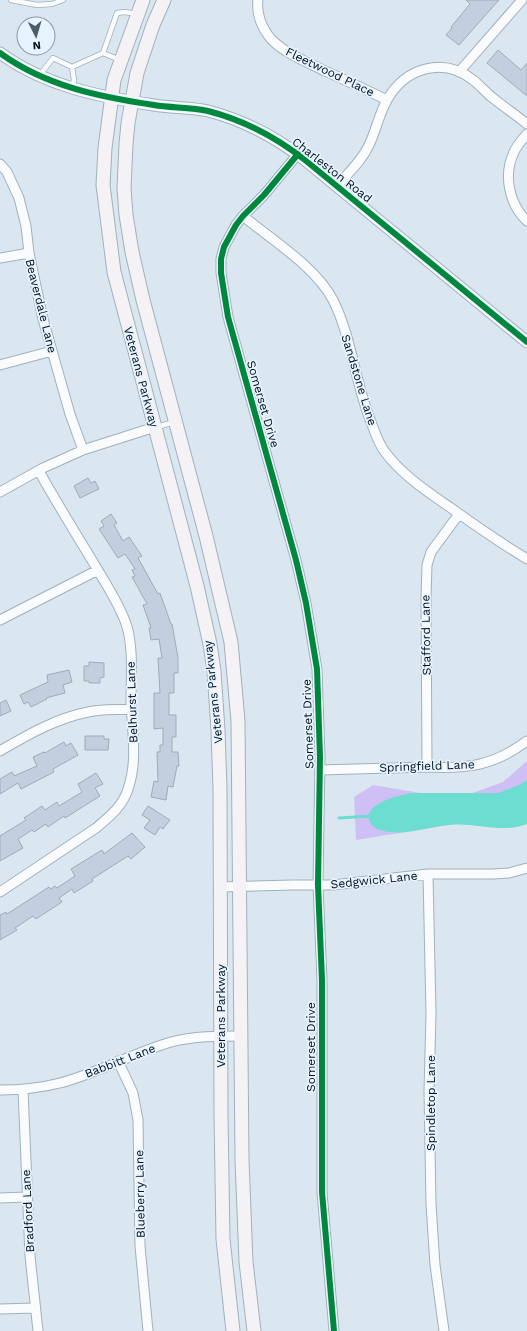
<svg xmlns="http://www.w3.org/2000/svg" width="527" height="1331" font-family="'Work Sans',sans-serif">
	<rect width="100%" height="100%" fill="#dae7f0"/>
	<path fill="#cec0f5" d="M 527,761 L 527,802 L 504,816 L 356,840 L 354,797 L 373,785 L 456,799 L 503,782 Z"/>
	<path fill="#6eddd1" d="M 527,780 L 527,824 C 502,834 475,822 449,825 C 425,827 404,837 380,830 C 375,829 371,825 369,820 C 365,803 399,795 411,793 L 498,793 L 519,785 Z"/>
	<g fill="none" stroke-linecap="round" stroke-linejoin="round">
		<path stroke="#6eddd1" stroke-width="3" d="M 339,818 L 372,816"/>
	</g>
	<path fill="#c2cfde" stroke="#a0abb9" d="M 466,0 L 499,0 L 459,45 L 446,35 L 452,28 L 451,27 L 470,4 Z
		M 498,50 L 521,70 L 527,63 L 527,96 L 487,63 Z
		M 88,478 L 91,483 L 95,481 L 99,489 L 80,498 L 74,486 Z
		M 111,514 L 117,523 L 114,525 L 123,541 L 129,537 L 142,556 L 138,558 L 158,594 L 160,593 L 171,624 L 172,624 L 178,658 L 178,673 L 174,673 L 174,693 L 169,693 L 169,715 L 176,715 L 176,737 L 172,737 L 172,752 L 178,752 L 179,766 L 177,766 L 173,787 L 168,786 L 166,800 L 151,797 L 154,781 L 158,782 L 157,752 L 160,752 L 160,745 L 163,745 L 163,728 L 154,729 L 154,693 L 160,693 L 158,658 L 162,658 L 159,639 L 151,640 L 149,628 L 151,628 L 143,605 L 147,604 L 132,577 L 135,576 L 132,570 L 135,569 L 125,554 L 118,558 L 99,529 L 104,526 L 101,521 Z
		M 89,662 L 104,663 L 104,677 L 100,678 L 100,683 L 89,683 L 89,681 L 84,681 L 84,666 L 89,666 Z
		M 69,670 L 72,682 L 63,685 L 65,693 L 46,698 L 47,699 L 31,707 L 28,702 L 24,704 L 20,695 L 48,682 L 47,675 Z
		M 6,700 L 11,711 L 0,716 L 0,703 Z
		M 85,736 L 104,736 L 104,739 L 109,739 L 108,750 L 85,750 Z
		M 64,742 L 66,746 L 71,743 L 78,755 L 53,769 L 54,772 L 21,789 L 18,783 L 0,794 L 0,779 L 12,772 L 14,776 L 37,766 L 33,757 L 44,752 L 45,753 Z
		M 96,773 L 103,784 L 95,788 L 100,796 L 65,818 L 64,816 L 48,827 L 46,824 L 34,832 L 32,830 L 18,839 L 23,848 L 0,861 L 0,836 L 26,820 L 24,818 L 42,806 L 45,810 L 57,802 L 59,806 L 82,792 L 78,784 Z
		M 148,806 L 170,820 L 163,829 L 160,827 L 155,835 L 144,828 L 150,820 L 142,815 Z
		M 132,833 L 145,847 L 131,859 L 128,856 L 92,879 L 93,881 L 74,893 L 72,889 L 59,898 L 62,902 L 36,919 L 33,916 L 15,928 L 17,930 L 0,940 L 0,915 L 6,912 L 7,914 L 49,887 L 51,889 L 55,886 L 57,888 L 75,876 L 71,869 L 102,850 L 104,854 Z"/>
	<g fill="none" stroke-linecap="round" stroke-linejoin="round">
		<defs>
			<path id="service" d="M 11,0 L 37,5 L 52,4 L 63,0
				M 120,60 L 103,53 L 117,13 L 125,12 L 137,14
				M 39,76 L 53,58 L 72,67 L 103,53
				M 72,87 L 74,80 L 72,67
				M 157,427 L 174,422"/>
			<path id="minor" d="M 258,0 C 256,14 262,29 272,40 C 286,54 307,62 325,71 C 346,80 366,90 387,100
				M 459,72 L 522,0
				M 527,134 C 522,140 517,145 514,152 C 503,175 509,204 527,221
				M 298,154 L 264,195 L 243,216 L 236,225 L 224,247 L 221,259 L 221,273 L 228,317 L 296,560 L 306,603 L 317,669 L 320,757 L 318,885 L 322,980 L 322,1192 L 334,1331
				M 0,164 L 7,172 L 19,198 L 26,226 L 29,253 L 43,319 L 70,414 L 83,450
				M 337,186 C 348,173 362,161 369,145 C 376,131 379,114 387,100 C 405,68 443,56 473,80 C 480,85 486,93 493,98 C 504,107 516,115 527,124
				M 243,216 C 272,240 316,267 333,300 C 352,338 355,383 371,422 C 375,432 378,443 385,452 C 402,475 428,492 451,508 C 476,526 501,543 527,559
				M 0,258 L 29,253
				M 0,365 L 52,351
				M 0,492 L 43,468 L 83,450 L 155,427
				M 0,620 L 98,570
				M 0,751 C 27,735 57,718 88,712 C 102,709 117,710 132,709
				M 427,767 L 426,597 L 427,565 L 431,552 L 459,514
				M 320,770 L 427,767 C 468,769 493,766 527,741
				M 428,874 L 431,1014 L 429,1091 L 431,1204 L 435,1265 L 444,1331
				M 220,887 L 293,885 L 333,885 L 428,874 L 493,874 L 509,873 L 527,868
				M 0,892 L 96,828 C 109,817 123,806 128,789 C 138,760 132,731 131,702 C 131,678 134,643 125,621 C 117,600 104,581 93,562 C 75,532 56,502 39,471
				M 118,1061 L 133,1093 L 138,1120 L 140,1246 L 148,1331
				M 0,1090 C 21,1090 40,1088 60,1083 C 98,1073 133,1053 171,1042 C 194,1036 218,1036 241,1036
				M 23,1090 L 30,1256 L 38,1331
				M 0,1198 L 27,1197
				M 0,1309 L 35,1308"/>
			<path id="tertiary" d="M 0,53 C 45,86 100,97 154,105 C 171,108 191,107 208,111 C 243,120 277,138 305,160 L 527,342"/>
			<path id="secondary" d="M 143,0 L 114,80 L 105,148 L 103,185 L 114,272 L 197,586 L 210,644 L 214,671 L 218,730 L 220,789 L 221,1115 L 223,1239 L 233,1331
				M 164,0 L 153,25 L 137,73 L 128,123 L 126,144 L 124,188 L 126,215 L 132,252 L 143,300 L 206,536 L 231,642 L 238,721 L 242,1160 L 246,1262 L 254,1331"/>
		</defs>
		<use href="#service" stroke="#a0b1bd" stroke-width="6"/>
		<use href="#minor" stroke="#a0b1bd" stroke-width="11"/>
		<use href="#tertiary" stroke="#a0b1bd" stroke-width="13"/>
		<use href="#secondary" stroke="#a0b1bd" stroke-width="15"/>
		<use href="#service" stroke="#f9fbfd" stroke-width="4.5"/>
		<use href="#minor" stroke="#f9fbfd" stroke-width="9"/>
		<use href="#tertiary" stroke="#f9fbfd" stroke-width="11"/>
		<use href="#secondary" stroke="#f4f2f5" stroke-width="13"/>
		<defs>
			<path id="cycleway" d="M 0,53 C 45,86 100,97 154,105 C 171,108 191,107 208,111 C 243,120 277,138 305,160 L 527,342
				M 298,154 L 264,195 L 243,216 L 236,225 L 224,247 L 221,259 L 221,273 L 228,317 L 296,560 L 306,603 L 317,669 L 320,757 L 318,885 L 322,980 L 322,1192 L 334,1331"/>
		</defs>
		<use href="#cycleway" stroke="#e7f3fd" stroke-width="8"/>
		<use href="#cycleway" stroke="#00873e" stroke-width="6"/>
	</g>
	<g text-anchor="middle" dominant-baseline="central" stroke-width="3.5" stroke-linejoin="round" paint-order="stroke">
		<g font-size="12" fill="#001222" stroke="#e7f3fd">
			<text transform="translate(330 72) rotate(26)">Fleetwood Place</text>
			<text transform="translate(332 170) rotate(38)">Charleston Road</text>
			<text transform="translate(41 306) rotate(76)">Beaverdale Lane</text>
			<text transform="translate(141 377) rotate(75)">Veterans Parkway</text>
			<text transform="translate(359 380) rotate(73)">Sandstone Lane</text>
			<text transform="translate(263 404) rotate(74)">Somerset Drive</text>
			<text transform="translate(426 635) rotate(-91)">Stafford Lane</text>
			<text transform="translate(213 692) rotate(-96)">Veterans Parkway</text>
			<text transform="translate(132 702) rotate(-92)">Belhurst Lane</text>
			<text transform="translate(308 724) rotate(-92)">Somerset Drive</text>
			<text transform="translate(427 766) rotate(-2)">Springfield Lane</text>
			<text transform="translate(374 880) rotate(-6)">Sedgwick Lane</text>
			<text transform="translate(221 1016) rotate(-90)">Veterans Parkway</text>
			<text transform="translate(311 1047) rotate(-90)">Somerset Drive</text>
			<text transform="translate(120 1061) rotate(-21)">Babbitt Lane</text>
			<text transform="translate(431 1103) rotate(-90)">Spindletop Lane</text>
			<text transform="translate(140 1194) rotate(-91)">Blueberry Lane</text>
			<text transform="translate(28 1211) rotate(-93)">Bradford Lane</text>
		</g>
	</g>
	<g transform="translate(36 36) rotate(175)"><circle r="19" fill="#e7f3fd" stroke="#8b99a5"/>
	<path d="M0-3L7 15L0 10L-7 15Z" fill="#4c5d6a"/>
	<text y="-6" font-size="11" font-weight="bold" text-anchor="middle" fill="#001222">N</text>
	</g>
</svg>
